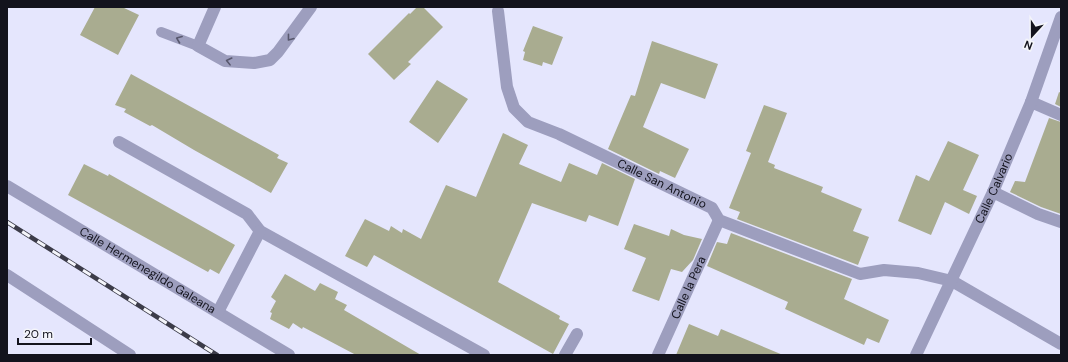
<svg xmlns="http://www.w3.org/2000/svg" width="1068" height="362" font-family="'DM Sans',sans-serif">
	<rect width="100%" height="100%" fill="#e5e6fd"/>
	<path fill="#a9ac90" d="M 95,7 L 122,7 L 139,15 L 118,55 L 80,35 Z
		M 417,7 L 423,7 L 443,27 L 408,62 L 411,64 L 394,80 L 368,54 L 409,13 L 410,14 Z
		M 533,26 L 563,37 L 552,65 L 543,62 L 542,66 L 523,60 L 525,52 L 523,51 Z
		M 652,41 L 718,64 L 705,99 L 661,83 L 643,127 L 689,149 L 675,178 L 660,171 L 659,174 L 608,149 L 631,95 L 635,96 Z
		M 131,74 L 279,155 L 277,158 L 288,163 L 271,193 L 194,150 L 152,125 L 150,126 L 124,112 L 126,109 L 115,105 Z
		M 437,80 L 468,99 L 438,143 L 409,122 Z
		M 1059,92 L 1061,93 L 1061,107 L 1055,104 Z
		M 764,105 L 787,113 L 768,162 L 775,165 L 774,168 L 823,187 L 821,192 L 862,209 L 853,231 L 869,237 L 858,265 L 737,219 L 740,212 L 729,208 L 751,153 L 746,151 Z
		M 1049,118 L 1061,122 L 1061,214 L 1041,207 L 1010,192 L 1015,181 L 1025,182 Z
		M 503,133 L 528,145 L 519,164 L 561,182 L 569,163 L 597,175 L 602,163 L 635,179 L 618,226 L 589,215 L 586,222 L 532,203 L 498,282 L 560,316 L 559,319 L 569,324 L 553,354 L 374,255 L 367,267 L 345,256 L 365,219 L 389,231 L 391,226 L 402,233 L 403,229 L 421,239 L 446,185 L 476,197 Z
		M 948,141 L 979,155 L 963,190 L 977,196 L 969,214 L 945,202 L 931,235 L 898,221 L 916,175 L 929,181 Z
		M 84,164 L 108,176 L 109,174 L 235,245 L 219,274 L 210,269 L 208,272 L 68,195 Z
		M 634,224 L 669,236 L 671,229 L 684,235 L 702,239 L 693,260 L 682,272 L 671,269 L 659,301 L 632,291 L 646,258 L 624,249 Z
		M 731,233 L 852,279 L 844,299 L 889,320 L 879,343 L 867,338 L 864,345 L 785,309 L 788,302 L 707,266 L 717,242 L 727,244 Z
		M 285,274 L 315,291 L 320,283 L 338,292 L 335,299 L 347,305 L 344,310 L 421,355 L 356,355 L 303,327 L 302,329 L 293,323 L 289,329 L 270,319 L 272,313 L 270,312 L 276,301 L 271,297 Z
		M 689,324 L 718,336 L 721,329 L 783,355 L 676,355 Z"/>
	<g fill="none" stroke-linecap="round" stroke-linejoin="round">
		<path stroke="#9d9ebe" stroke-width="10" d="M 161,32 L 198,46"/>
		<g stroke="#9d9ebe" stroke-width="12">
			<path d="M 215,7 L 198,46 L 225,61 L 254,63 L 270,60 L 278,52 L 311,7"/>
			<path id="s1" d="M 498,11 L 507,87 L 514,108 L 528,122 L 559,134 L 712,208 L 719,220 L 860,274 L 884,270 L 918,273 L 952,281 L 1061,344"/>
			<path d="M 1031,102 L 1061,115"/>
			<path d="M 119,142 L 247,214 L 260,231 L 484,355"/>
			<path id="s2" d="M 7,186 L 289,355"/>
			<path d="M 993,192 L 1038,214 L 1061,222"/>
			<path d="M 7,275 L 130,355"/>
			<path d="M 218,312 L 260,231"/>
			<path d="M 565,355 L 577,334"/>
			<path id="s3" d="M 658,355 L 719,220"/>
			<path id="s4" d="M 916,355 L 993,192 L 1031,102 L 1061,17"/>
		</g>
		<defs>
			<path id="rail" d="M 7,222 L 217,355"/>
		</defs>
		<use href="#rail" stroke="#3c3c49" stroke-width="4.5"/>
		<use href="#rail" stroke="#f4f5fa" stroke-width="3" stroke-dasharray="9" stroke-linecap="butt"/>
	</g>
	<defs><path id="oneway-chevron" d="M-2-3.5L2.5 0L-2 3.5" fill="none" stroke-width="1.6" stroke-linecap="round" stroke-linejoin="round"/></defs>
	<g stroke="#58586e">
		<use href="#oneway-chevron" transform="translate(290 38) rotate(128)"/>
		<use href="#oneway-chevron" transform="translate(179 39) rotate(-159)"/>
		<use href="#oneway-chevron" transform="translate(229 61) rotate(-166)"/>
	</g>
	<g text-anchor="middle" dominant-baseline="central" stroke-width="3" stroke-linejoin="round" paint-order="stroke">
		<g font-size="12" fill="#13131d" stroke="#f4f5fa">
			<text stroke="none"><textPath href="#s1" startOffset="266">Calle San Antonio</textPath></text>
			<text stroke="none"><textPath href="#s4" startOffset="184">Calle Calvario</textPath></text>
			<text stroke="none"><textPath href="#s2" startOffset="164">Calle Hermenegildo Galeana</textPath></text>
			<text stroke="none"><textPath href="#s3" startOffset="74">Calle la Pera</textPath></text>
		</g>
	</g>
	<rect width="1068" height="362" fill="none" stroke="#13131d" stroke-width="16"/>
	<g transform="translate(1032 36) rotate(201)" stroke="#f4f5fa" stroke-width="3" paint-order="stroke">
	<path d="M0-3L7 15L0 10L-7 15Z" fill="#13131d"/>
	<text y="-6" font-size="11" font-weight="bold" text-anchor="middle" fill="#13131d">N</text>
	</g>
	<path d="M18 338v6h73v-6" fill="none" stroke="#13131d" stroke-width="2"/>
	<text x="24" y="338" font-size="12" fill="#13131d" stroke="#f4f5fa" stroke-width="3" paint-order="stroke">20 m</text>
</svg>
